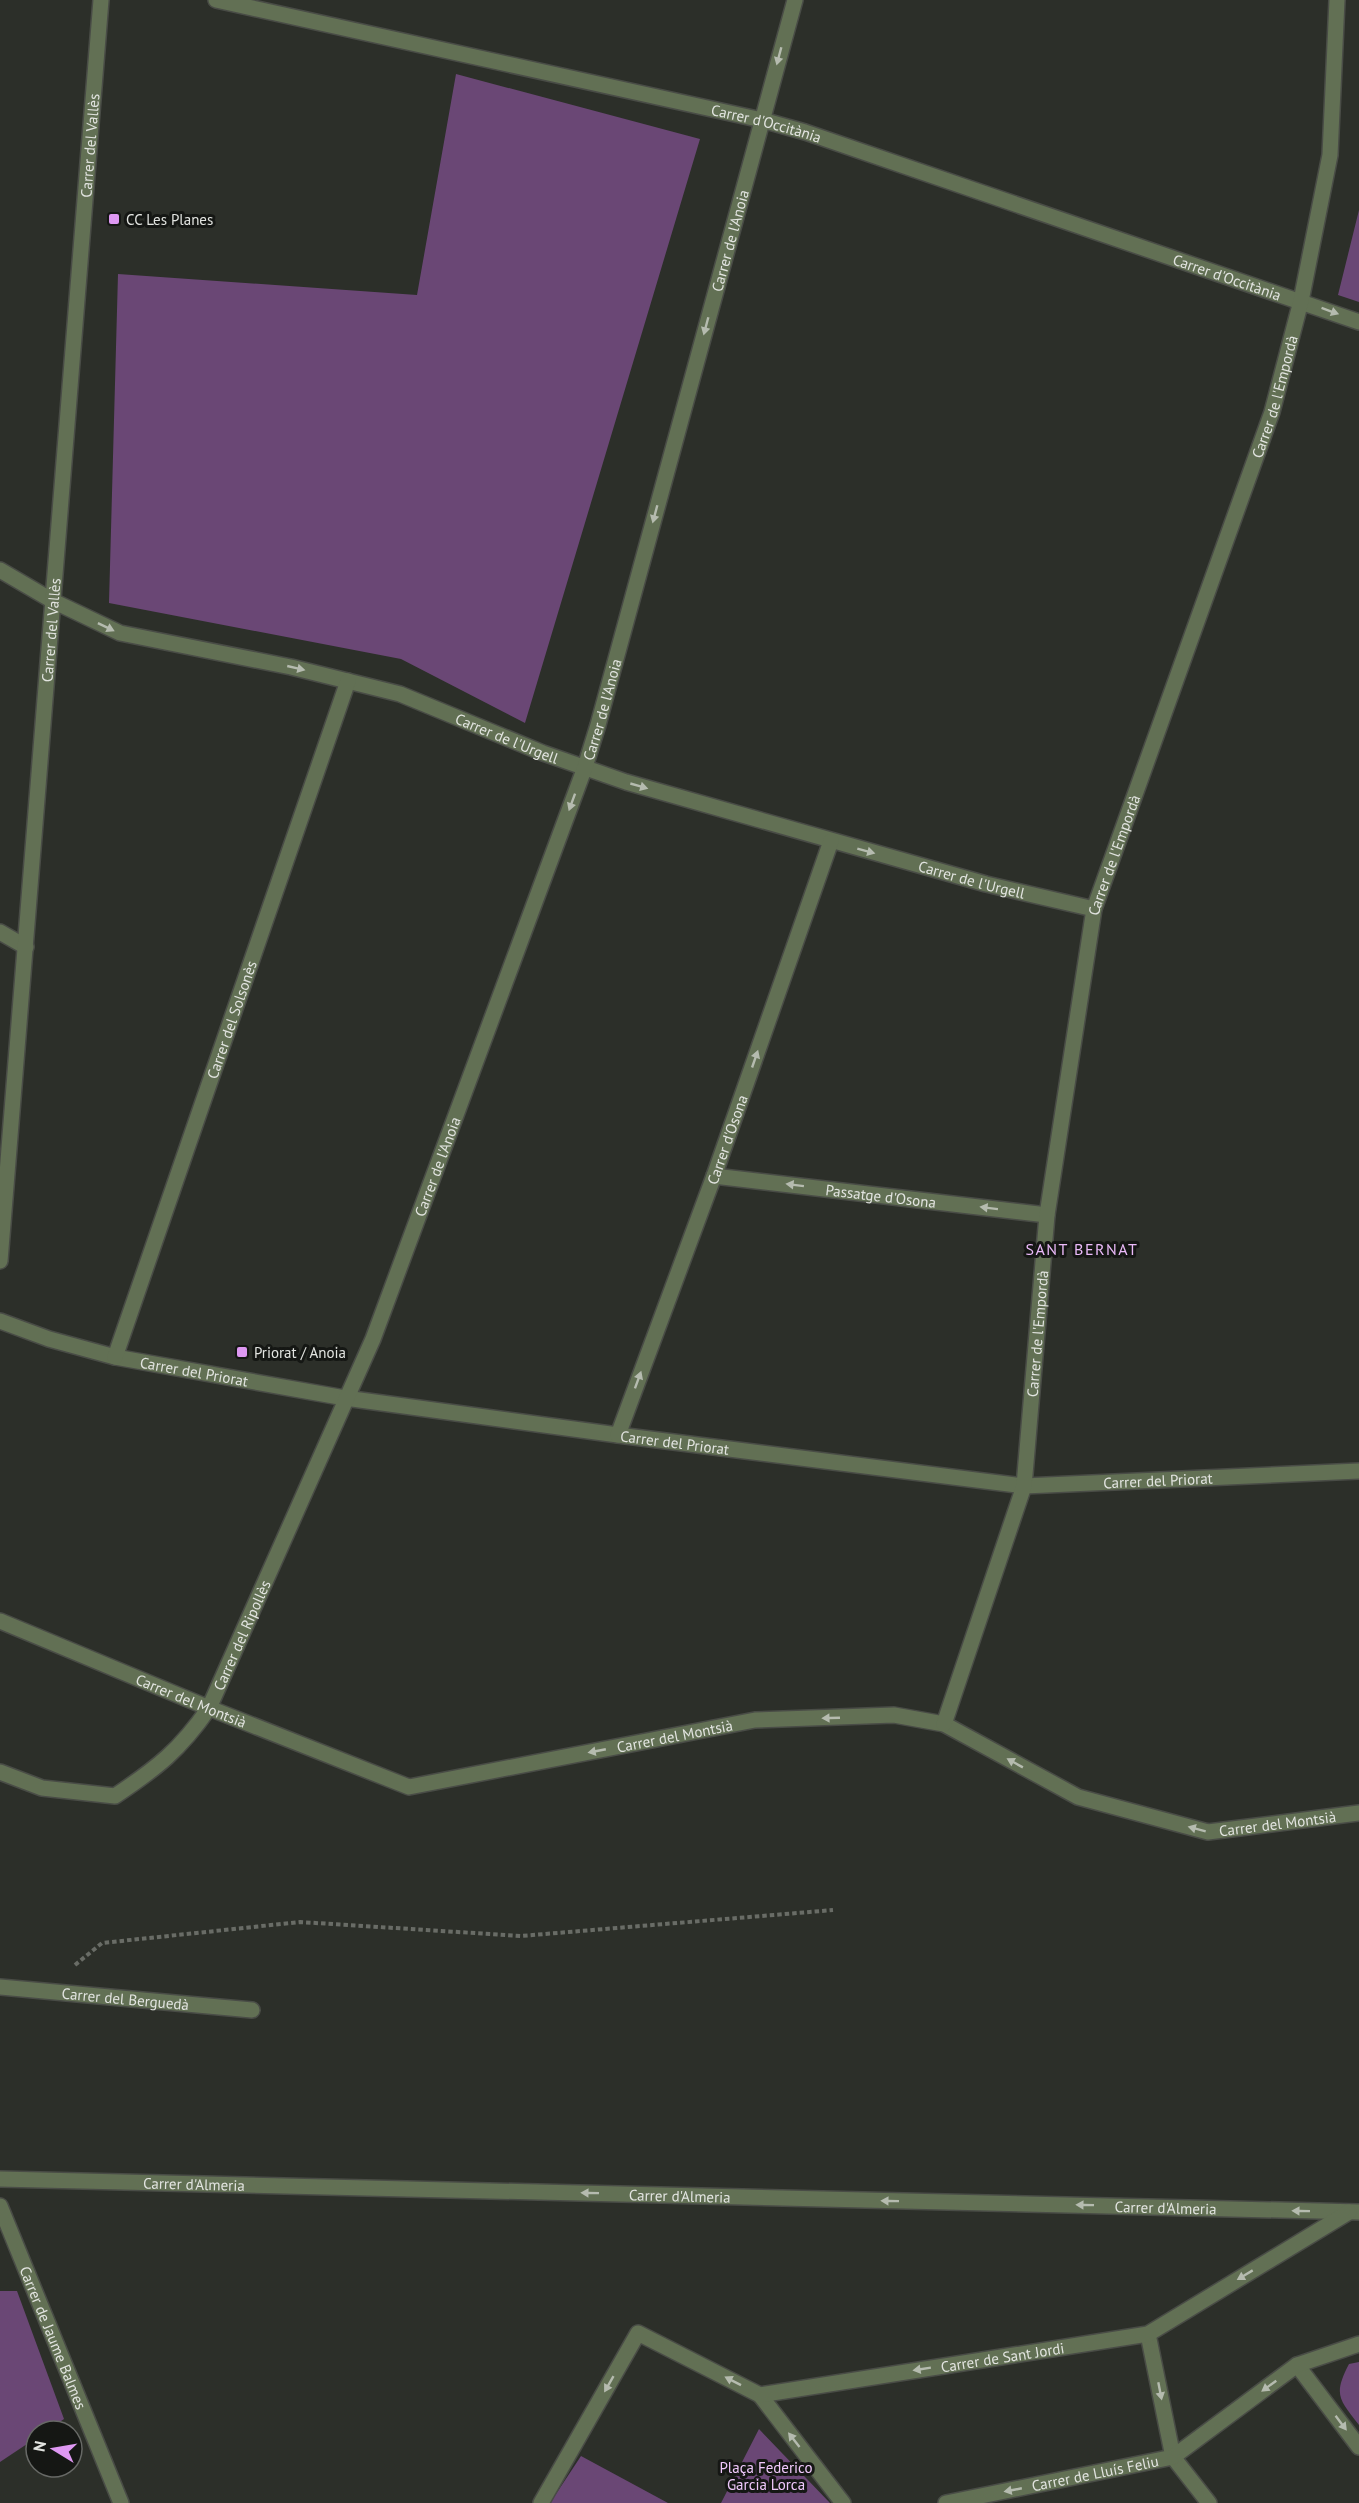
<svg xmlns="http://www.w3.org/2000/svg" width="1359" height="2503" font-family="'PT Sans',sans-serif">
	<rect width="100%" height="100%" fill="#2c2f29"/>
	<path fill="#6a4775" d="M 456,74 L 700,139 L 525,723 L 401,659 L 109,603 L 118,274 L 417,295 Z
		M 1359,210 L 1359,302 L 1338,295 Z
		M 0,2291 L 17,2291 L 64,2419 L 46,2431 L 36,2431 L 36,2438 L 0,2462 Z
		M 1359,2362 L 1359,2425 C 1339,2399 1333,2395 1349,2364 Z
		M 759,2429 L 830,2503 L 721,2503 Z
		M 581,2456 L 668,2503 L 550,2503 Z"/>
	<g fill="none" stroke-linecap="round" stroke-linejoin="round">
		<defs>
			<g id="street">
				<path id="s1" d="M 216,0 L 762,120 L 805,132 L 1359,322"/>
				<path id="s2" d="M 0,570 L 53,601 L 120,633 L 291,667 L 400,694 L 543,753 L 626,782 L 986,884 L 1094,909"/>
				<path d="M 0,932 L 26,947"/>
				<path id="s3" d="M 714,1176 L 1047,1215"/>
				<path id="s4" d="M 0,1261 L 101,0"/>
				<path id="s5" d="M 0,1321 L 49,1339 L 115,1357 L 345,1398 L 618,1435 L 1024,1486 L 1359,1471"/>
				<path id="s6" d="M 115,1357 L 348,681"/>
				<path id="s7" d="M 618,1435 L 714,1176 L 831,841"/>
				<path id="s8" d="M 0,1621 L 209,1708 L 409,1787 L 755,1720 L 894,1715 L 944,1724 L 1078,1797 L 1208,1832 L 1359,1813"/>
				<path id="s9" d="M 944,1724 L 1024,1486 L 1047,1215 L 1094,909 L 1272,412 L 1301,301 L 1330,155 L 1337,0"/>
				<path id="s10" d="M 0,1772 L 42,1788 L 115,1796 C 157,1768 180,1750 209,1708 L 373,1339 L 585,767 L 598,725 L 795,0"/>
				<path id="s11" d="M 0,1987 L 252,2010"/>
				<path id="s12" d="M 0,2179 L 1359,2212"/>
				<path id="s13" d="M 0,2206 L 121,2503"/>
				<path d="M 1148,2334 L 1173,2457 L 1209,2503"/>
				<path d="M 1297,2365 L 1359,2447"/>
				<path d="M 760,2395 L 843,2503"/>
				<path id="s14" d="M 541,2503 L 638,2333 L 760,2395 L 1148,2334 L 1349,2212"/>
				<path id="s15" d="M 946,2503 L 1173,2457 L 1297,2365 L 1359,2344"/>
			</g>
		</defs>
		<use href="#street" stroke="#494c46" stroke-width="18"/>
		<path stroke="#696c66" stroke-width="4" stroke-dasharray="4.5 3" stroke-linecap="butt" d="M 75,1965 L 102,1943 L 300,1922 L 521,1936 L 833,1910"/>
		<use href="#street" stroke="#627054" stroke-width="15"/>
	</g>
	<defs><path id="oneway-solid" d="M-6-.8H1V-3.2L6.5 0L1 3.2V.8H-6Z" transform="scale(1.5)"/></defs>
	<g fill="#b5bbaf">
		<use href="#oneway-solid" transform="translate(779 56) rotate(105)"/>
		<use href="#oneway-solid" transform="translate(1330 311) rotate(20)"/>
		<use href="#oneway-solid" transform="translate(706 326) rotate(105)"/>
		<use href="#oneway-solid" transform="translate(655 514) rotate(105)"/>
		<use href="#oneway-solid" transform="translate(106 627) rotate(26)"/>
		<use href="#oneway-solid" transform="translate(296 668) rotate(13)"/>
		<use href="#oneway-solid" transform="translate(639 786) rotate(16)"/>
		<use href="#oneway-solid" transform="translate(572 802) rotate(110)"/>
		<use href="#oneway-solid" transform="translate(866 851) rotate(15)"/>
		<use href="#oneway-solid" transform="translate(755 1059) rotate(-71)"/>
		<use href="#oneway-solid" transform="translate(795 1185) rotate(-173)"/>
		<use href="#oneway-solid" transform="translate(989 1208) rotate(-173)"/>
		<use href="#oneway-solid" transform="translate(638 1380) rotate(-70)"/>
		<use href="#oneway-solid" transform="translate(831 1718) rotate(178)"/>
		<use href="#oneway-solid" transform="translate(597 1751) rotate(169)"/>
		<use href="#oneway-solid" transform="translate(1015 1763) rotate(-151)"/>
		<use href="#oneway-solid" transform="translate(1197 1829) rotate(-165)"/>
		<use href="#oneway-solid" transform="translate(590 2193) rotate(-179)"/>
		<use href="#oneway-solid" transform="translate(890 2201) rotate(-179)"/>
		<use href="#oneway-solid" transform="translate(1085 2205) rotate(-179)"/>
		<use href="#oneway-solid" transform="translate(1301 2211) rotate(-179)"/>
		<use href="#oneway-solid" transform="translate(1245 2275) rotate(149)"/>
		<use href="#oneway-solid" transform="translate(922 2369) rotate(171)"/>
		<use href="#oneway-solid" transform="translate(733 2381) rotate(-153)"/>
		<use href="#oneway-solid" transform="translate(609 2384) rotate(120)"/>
		<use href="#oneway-solid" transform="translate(1269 2386) rotate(144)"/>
		<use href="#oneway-solid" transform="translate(1160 2391) rotate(79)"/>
		<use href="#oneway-solid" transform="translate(1341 2423) rotate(53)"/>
		<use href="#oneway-solid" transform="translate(794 2440) rotate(-128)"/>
		<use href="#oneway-solid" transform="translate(1013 2490) rotate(169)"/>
	</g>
	<g fill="#de98f2" stroke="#151714" stroke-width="2">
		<rect x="108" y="213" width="12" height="12" rx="3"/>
		<rect x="236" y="1346" width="12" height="12" rx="3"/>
	</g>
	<g text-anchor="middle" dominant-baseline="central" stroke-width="6" stroke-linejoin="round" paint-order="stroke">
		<g font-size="15" fill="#e2e4e0" stroke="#151714">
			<text stroke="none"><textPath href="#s1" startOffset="564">Carrer d'Occitània</textPath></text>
			<text stroke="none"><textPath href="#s4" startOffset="1119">Carrer del Vallès</textPath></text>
			<text stroke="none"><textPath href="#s10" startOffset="1808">Carrer de l'Anoia</textPath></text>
			<text stroke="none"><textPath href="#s1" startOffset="1050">Carrer d'Occitània</textPath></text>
			<text stroke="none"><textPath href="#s9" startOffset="1376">Carrer de l'Empordà</textPath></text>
			<text stroke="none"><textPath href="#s4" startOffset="633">Carrer del Vallès</textPath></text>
			<text stroke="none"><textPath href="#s10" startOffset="1322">Carrer de l'Anoia</textPath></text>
			<text stroke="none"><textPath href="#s2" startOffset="538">Carrer de l'Urgell</textPath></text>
			<text stroke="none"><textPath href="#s9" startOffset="890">Carrer de l'Empordà</textPath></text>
			<text stroke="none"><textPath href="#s2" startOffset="1024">Carrer de l'Urgell</textPath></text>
			<text stroke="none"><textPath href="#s6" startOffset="357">Carrer del Solsonès</textPath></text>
			<text stroke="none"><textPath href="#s7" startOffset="315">Carrer d'Osona</textPath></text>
			<text stroke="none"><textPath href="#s10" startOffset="836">Carrer de l'Anoia</textPath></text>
			<text stroke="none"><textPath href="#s3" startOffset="168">Passatge d'Osona</textPath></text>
			<text stroke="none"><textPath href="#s9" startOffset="404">Carrer de l'Empordà</textPath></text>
			<text stroke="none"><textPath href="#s5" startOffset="201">Carrer del Priorat</textPath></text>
			<text stroke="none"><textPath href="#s5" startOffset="687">Carrer del Priorat</textPath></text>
			<text stroke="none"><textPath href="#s5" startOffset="1173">Carrer del Priorat</textPath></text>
			<text stroke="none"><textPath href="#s10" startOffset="328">Carrer del Ripollès</textPath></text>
			<text stroke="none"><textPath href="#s8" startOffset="207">Carrer del Montsià</textPath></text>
			<text stroke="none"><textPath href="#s8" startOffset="712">Carrer del Montsià</textPath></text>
			<text stroke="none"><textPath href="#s8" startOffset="1341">Carrer del Montsià</textPath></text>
			<text stroke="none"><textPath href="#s11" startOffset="126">Carrer del Berguedà</textPath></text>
			<text stroke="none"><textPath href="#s12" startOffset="194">Carrer d'Almeria</textPath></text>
			<text stroke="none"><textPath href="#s12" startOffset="680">Carrer d'Almeria</textPath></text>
			<text stroke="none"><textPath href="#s12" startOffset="1166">Carrer d'Almeria</textPath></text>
			<text stroke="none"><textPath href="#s13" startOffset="142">Carrer de Jaume Balmes</textPath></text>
			<text stroke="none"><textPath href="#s14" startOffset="578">Carrer de Sant Jordi</textPath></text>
			<text stroke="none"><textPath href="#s15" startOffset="152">Carrer de Lluís Feliu</textPath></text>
		</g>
		<g font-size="15" fill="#e2e4e0" stroke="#151714" text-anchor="start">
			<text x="126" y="219">CC Les Planes</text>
			<text x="254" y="1352">Priorat / Anoia</text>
		</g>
		<g font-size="15" fill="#efc8fb" stroke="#151714">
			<text x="766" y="2467">Plaça Federico<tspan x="766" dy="17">Garcia Lorca</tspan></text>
		</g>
		<g font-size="16" letter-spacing="1.5" fill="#ebbaf9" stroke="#151714">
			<text x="1082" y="1249">SANT BERNAT</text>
		</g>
	</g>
	<g transform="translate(54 2449) rotate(281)"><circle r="28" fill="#151714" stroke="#676966" stroke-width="1.5"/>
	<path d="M0-4.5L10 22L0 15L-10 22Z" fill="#de98f2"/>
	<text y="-9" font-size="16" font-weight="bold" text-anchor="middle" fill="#e2e4e0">N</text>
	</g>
</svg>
